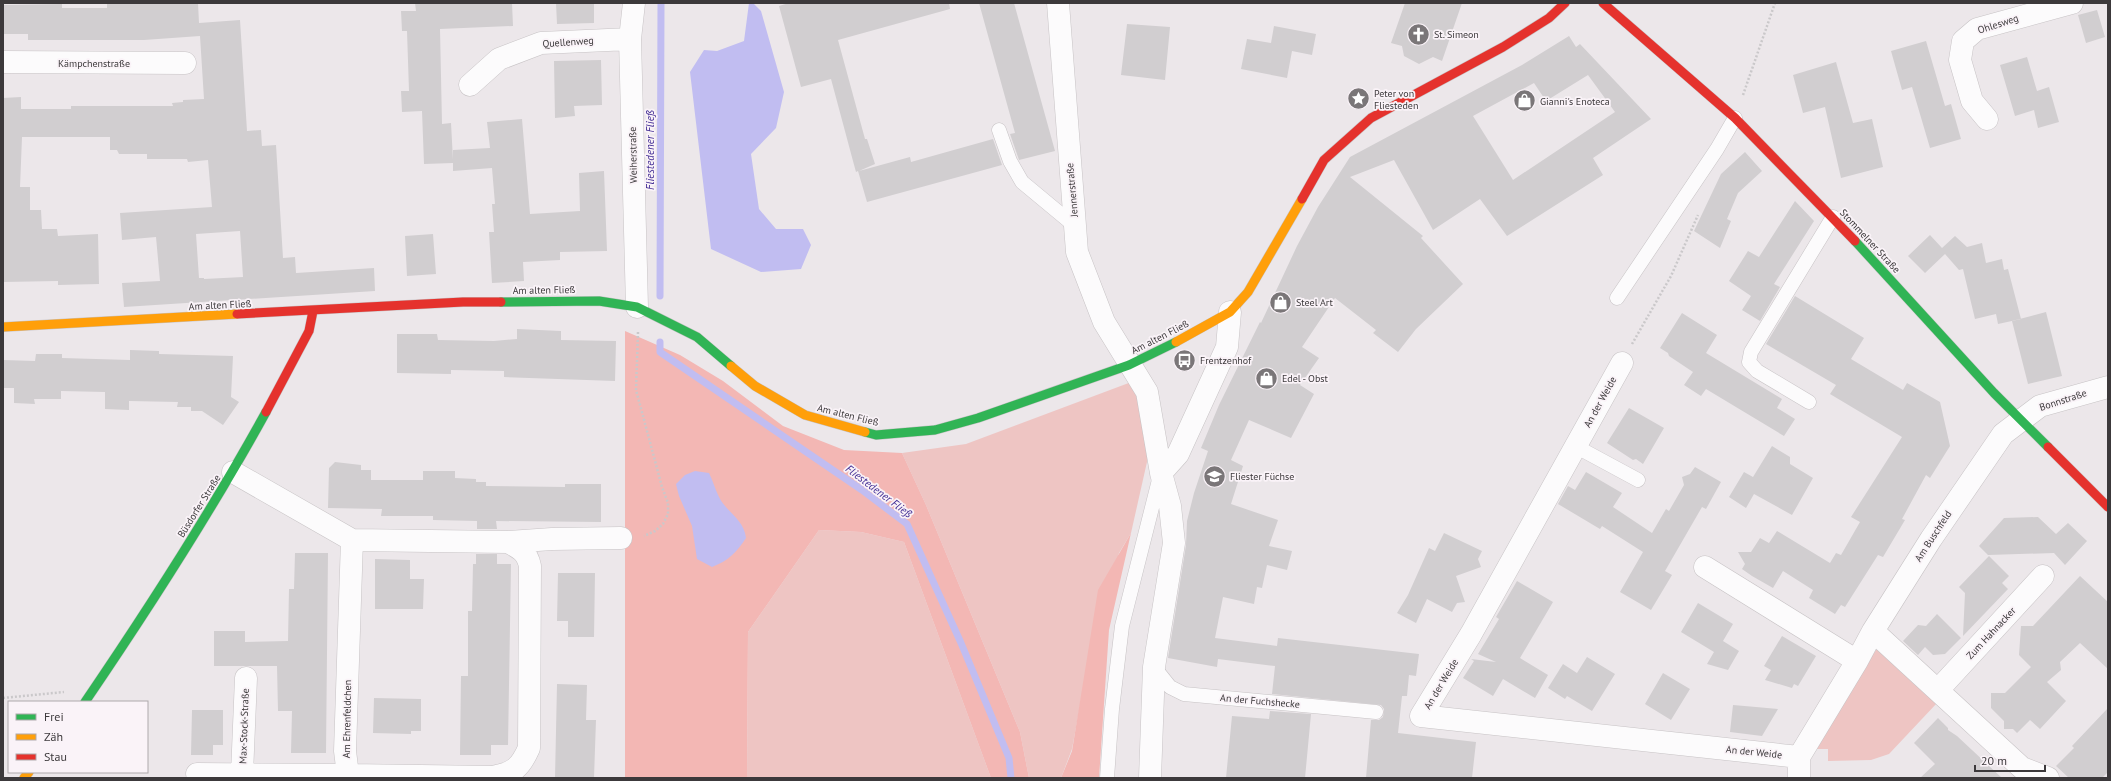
<svg xmlns="http://www.w3.org/2000/svg" width="2111" height="781" font-family="'PT Sans',sans-serif">
	<rect width="100%" height="100%" fill="#ece7ea"/>
	<path fill="#eec5c3" d="M 1134,381 L 1149,453 L 1131,533 L 1119,553 L 1083,689 L 1072,749 L 1061,778 L 1029,778 L 1020,732 L 926,505 L 902,453 L 966,444 Z
		M 819,530 L 861,532 L 904,542 L 991,778 L 747,778 L 748,632 Z
		M 1876,650 L 1879,650 L 1937,703 L 1889,754 L 1871,760 L 1828,761 L 1828,749 L 1812,749 Z"/>
	<path fill="#f3b7b4" d="M 625,331 L 680,355 L 723,381 L 783,426 L 844,450 L 902,453 L 926,505 L 1020,732 L 1029,778 L 991,778 L 904,542 L 861,532 L 819,530 L 748,632 L 747,778 L 625,778 Z
		M 1131,533 L 1109,630 L 1099,778 L 1061,778 L 1072,751 L 1098,590 Z"/>
	<path fill="#c1bdf1" d="M 749,3 L 753,3 L 761,11 L 784,92 L 776,128 L 751,154 L 759,209 L 776,229 L 803,229 L 811,245 L 801,269 L 761,272 L 711,249 L 690,72 L 704,50 L 717,51 L 744,41 Z
		M 695,471 L 709,473 C 713,481 715,489 719,497 C 727,513 744,519 746,538 C 737,552 728,561 712,567 L 697,559 L 692,526 L 679,496 L 676,484 L 685,475 Z"/>
	<g fill="none" stroke-linecap="round" stroke-linejoin="round">
		<path stroke="#c1bdf1" stroke-width="7" d="M 660,296 L 661,3
			M 660,342 L 660,352 L 862,490 L 907,524 L 961,643 L 1009,758 L 1011,778"/>
	</g>
	<path fill="#d1ced0" fill-rule="evenodd" d="M 107,3 L 198,3 L 199,23 L 240,20 L 247,131 L 261,130 L 262,146 L 276,145 L 283,258 L 295,257 L 296,273 L 374,268 L 375,291 L 124,307 L 122,283 L 160,281 L 156,237 L 122,240 L 120,213 L 212,207 L 208,160 L 188,162 L 187,159 L 147,159 L 147,154 L 119,154 L 117,150 L 110,150 L 110,137 L 22,137 L 20,187 L 30,187 L 30,210 L 41,210 L 42,229 L 57,229 L 58,236 L 98,234 L 99,284 L 58,285 L 58,281 L 3,282 L 3,98 L 21,97 L 21,109 L 71,109 L 71,106 L 173,106 L 172,103 L 183,102 L 183,100 L 204,99 L 200,36 L 144,40 L 28,40 L 28,34 L 3,34 L 3,5 L 62,4 L 62,8 L 107,8 ZM 240,231 L 243,277 L 204,279 L 204,278 L 199,278 L 196,234 Z
		M 415,3 L 512,3 L 513,26 L 440,29 L 442,124 L 451,123 L 453,160 L 453,150 L 490,148 L 487,122 L 522,119 L 530,214 L 580,211 L 579,173 L 604,171 L 607,251 L 560,252 L 560,260 L 523,262 L 524,281 L 492,283 L 489,232 L 494,232 L 492,204 L 495,204 L 492,168 L 453,171 L 453,163 L 424,164 L 422,111 L 402,112 L 401,91 L 409,91 L 407,31 L 402,31 L 401,11 L 416,11 Z
		M 556,3 L 594,3 L 594,23 L 557,24 Z
		M 789,3 L 949,3 L 950,9 L 838,40 L 865,139 L 867,139 L 875,164 L 859,171 L 910,157 L 911,162 L 993,139 L 1002,165 L 867,202 L 858,171 L 856,172 L 853,161 L 831,79 L 801,87 L 779,6 Z
		M 979,3 L 1014,3 L 1055,151 L 1019,160 L 1018,157 L 1010,134 L 1015,133 Z
		M 1405,3 L 1462,3 L 1442,61 L 1433,57 L 1419,64 L 1404,56 L 1402,46 L 1391,43 Z
		M 2097,10 L 2105,37 L 2086,43 L 2078,15 Z
		M 1127,24 L 1170,27 L 1165,80 L 1121,75 Z
		M 1274,26 L 1316,34 L 1312,55 L 1292,51 L 1287,78 L 1241,69 L 1247,39 L 1271,43 Z
		M 1569,36 L 1576,47 L 1580,44 L 1651,119 L 1593,158 L 1603,175 L 1507,236 L 1480,199 L 1433,230 L 1394,160 L 1350,177 L 1423,236 L 1421,238 L 1463,284 L 1416,329 L 1398,352 L 1373,333 L 1376,330 L 1335,298 L 1302,347 L 1319,358 L 1300,385 L 1314,394 L 1291,438 L 1249,420 L 1231,460 L 1243,466 L 1231,504 L 1278,520 L 1269,546 L 1292,551 L 1287,570 L 1267,565 L 1262,588 L 1257,587 L 1254,604 L 1223,597 L 1215,638 L 1277,646 L 1278,638 L 1419,654 L 1416,676 L 1409,675 L 1407,696 L 1402,696 L 1398,733 L 1476,742 L 1472,778 L 1366,778 L 1371,720 L 1379,720 L 1383,717 L 1384,709 L 1381,705 L 1272,694 L 1275,666 L 1218,659 L 1217,667 L 1168,658 L 1186,545 L 1187,521 L 1194,493 L 1208,451 L 1201,448 L 1219,405 L 1260,322 L 1261,323 L 1297,246 L 1318,207 L 1350,157 L 1522,65 ZM 1588,75 L 1615,112 L 1513,180 L 1473,116 L 1534,83 L 1546,101 Z
		M 1926,41 L 1945,106 L 1951,104 L 1961,139 L 1930,148 L 1912,87 L 1902,90 L 1891,51 Z
		M 2027,57 L 2037,91 L 2049,87 L 2059,122 L 2038,128 L 2034,110 L 2015,116 L 2000,65 Z
		M 601,60 L 602,105 L 574,106 L 575,116 L 555,118 L 554,61 Z
		M 1836,62 L 1853,123 L 1872,119 L 1883,167 L 1841,178 L 1825,107 L 1803,113 L 1793,75 Z
		M 1745,152 L 1762,171 L 1738,193 L 1727,219 L 1731,221 L 1720,248 L 1694,231 L 1721,174 Z
		M 1795,201 L 1814,221 L 1774,284 L 1780,287 L 1760,321 L 1742,310 L 1751,296 L 1729,281 L 1748,251 L 1759,257 Z
		M 433,234 L 436,274 L 407,276 L 405,236 Z
		M 1930,235 L 1942,248 L 1955,236 L 1967,247 L 1982,243 L 1986,263 L 2002,259 L 2004,270 L 2008,269 L 2021,319 L 1998,324 L 1996,314 L 1975,319 L 1963,269 L 1959,270 L 1945,254 L 1925,273 L 1908,256 Z
		M 1795,296 L 1864,338 L 1851,359 L 1903,390 L 1907,383 L 1940,402 L 1950,446 L 1930,478 L 1926,475 L 1902,519 L 1905,520 L 1883,557 L 1878,555 L 1845,607 L 1841,605 L 1835,614 L 1809,598 L 1813,590 L 1783,571 L 1773,588 L 1752,576 L 1742,569 L 1745,564 L 1738,552 L 1751,552 L 1760,538 L 1769,543 L 1777,531 L 1830,563 L 1836,553 L 1841,555 L 1860,522 L 1851,517 L 1902,437 L 1830,394 L 1836,385 L 1766,344 Z
		M 2046,312 L 2062,376 L 2028,384 L 2012,321 Z
		M 1682,313 L 1717,335 L 1706,353 L 1782,399 L 1777,408 L 1795,419 L 1784,436 L 1706,389 L 1701,396 L 1684,385 L 1693,372 L 1669,356 L 1668,353 L 1660,348 Z
		M 517,329 L 561,331 L 561,340 L 616,341 L 615,381 L 504,377 L 504,371 L 451,370 L 451,374 L 397,373 L 397,334 L 437,334 L 438,340 L 494,341 L 517,339 Z
		M 130,350 L 159,351 L 159,354 L 233,356 L 231,397 L 239,402 L 223,425 L 202,411 L 191,411 L 191,407 L 177,407 L 178,402 L 129,401 L 129,410 L 105,409 L 105,392 L 61,391 L 61,399 L 34,399 L 35,404 L 14,403 L 14,388 L 3,388 L 3,360 L 35,361 L 36,354 L 62,354 L 62,358 L 130,360 Z
		M 1629,408 L 1664,428 L 1643,464 L 1636,459 L 1633,460 L 1607,443 Z
		M 1772,446 L 1790,457 L 1790,464 L 1813,478 L 1792,515 L 1754,494 L 1746,508 L 1729,497 L 1744,472 L 1753,477 Z
		M 335,462 L 361,465 L 361,470 L 371,470 L 371,480 L 423,480 L 423,471 L 455,471 L 455,478 L 476,479 L 476,482 L 486,482 L 486,486 L 565,487 L 565,484 L 601,484 L 601,522 L 496,521 L 497,529 L 477,529 L 477,521 L 433,520 L 433,516 L 381,516 L 382,509 L 328,508 L 329,468 Z
		M 1695,467 L 1721,482 L 1706,509 L 1702,507 L 1665,571 L 1672,575 L 1651,610 L 1620,592 L 1643,552 L 1602,526 L 1600,529 L 1558,504 L 1568,486 L 1575,490 L 1586,472 L 1622,493 L 1613,507 L 1652,533 L 1666,509 L 1669,511 L 1684,485 L 1682,477 L 1690,474 Z
		M 2038,517 L 2056,534 L 2068,523 L 2087,541 L 2065,565 L 2054,553 L 1988,555 L 1979,546 L 2004,518 Z
		M 1444,533 L 1482,551 L 1478,559 L 1481,567 L 1456,576 L 1465,602 L 1457,603 L 1452,612 L 1427,599 L 1416,623 L 1397,613 L 1408,595 L 1429,548 L 1435,551 Z
		M 295,553 L 328,553 L 326,753 L 291,753 L 292,711 L 278,711 L 277,666 L 214,666 L 214,631 L 245,631 L 245,642 L 288,641 L 289,589 L 294,589 Z
		M 476,554 L 497,554 L 497,564 L 511,564 L 508,745 L 491,745 L 491,755 L 460,755 L 461,676 L 468,676 L 468,611 L 472,611 L 473,564 L 476,564 Z
		M 1989,556 L 2009,576 L 2002,583 L 2008,589 L 1963,636 L 1965,593 L 1959,587 Z
		M 375,559 L 410,560 L 410,579 L 424,579 L 423,609 L 375,609 Z
		M 558,573 L 595,573 L 594,637 L 568,637 L 568,621 L 557,621 Z
		M 2080,576 L 2108,602 L 2108,669 L 2080,643 L 2060,662 L 2061,670 L 2047,682 L 2066,701 L 2040,729 L 2030,720 L 2017,733 L 2013,729 L 2004,729 L 2004,721 L 1991,708 L 1991,693 L 2005,693 L 2031,667 L 2019,655 L 2021,626 L 2033,626 Z
		M 1517,581 L 1553,602 L 1520,658 L 1548,675 L 1535,698 L 1503,679 L 1493,696 L 1463,678 L 1474,661 L 1471,659 L 1496,662 L 1478,654 L 1499,619 L 1496,617 Z
		M 1698,603 L 1733,624 L 1723,641 L 1739,651 L 1728,670 L 1707,664 L 1714,652 L 1681,632 Z
		M 1937,614 L 1961,638 L 1945,654 L 1933,655 L 1925,647 L 1918,655 L 1903,641 L 1918,625 L 1926,626 Z
		M 1782,636 L 1816,656 L 1798,686 L 1794,684 L 1792,688 L 1765,680 L 1771,670 L 1764,666 Z
		M 1587,657 L 1615,674 L 1592,711 L 1567,696 L 1565,699 L 1548,688 L 1563,664 L 1577,673 Z
		M 1663,673 L 1690,689 L 1671,720 L 1645,704 Z
		M 557,684 L 587,685 L 586,720 L 596,720 L 594,778 L 555,778 Z
		M 374,698 L 421,699 L 421,731 L 411,731 L 411,734 L 373,733 Z
		M 1733,705 L 1756,707 L 1778,709 L 1762,736 L 1730,732 Z
		M 2108,708 L 2108,772 L 2102,778 L 2069,778 L 2056,766 L 2074,748 L 2072,746 Z
		M 192,710 L 223,710 L 223,745 L 213,745 L 213,755 L 191,755 Z
		M 1270,711 L 1311,714 L 1305,778 L 1226,778 L 1232,716 L 1269,719 Z
		M 1938,718 L 1948,728 L 1948,730 L 1957,736 L 2002,778 L 1920,778 L 1935,764 L 1914,743 Z"/>
	<g fill="none" stroke-linecap="round" stroke-linejoin="round">
		<defs>
			<path id="lane" d="M 999,130 L 1010,161 L 1022,182 L 1075,226
				M 1617,298 L 1717,149 L 1735,118
				M 1809,402 L 1757,371 L 1749,362 L 1751,352 L 1833,217
				M 1575,446 L 1638,480
				M 1154,667 L 1170,687 L 1184,694 L 1376,712
				M 1107,778 L 1112,709 L 1122,626 L 1160,476"/>
			<path id="street" d="M 634,3 L 630,39 L 637,307
				M 1058,3 L 1077,252 L 1104,322 L 1147,392 L 1161,473 L 1170,506 L 1174,543 L 1154,667 L 1150,778
				M 3,62 L 185,63
				M 470,85 L 499,59 L 541,43 L 630,39
				M 1987,119 L 1972,101 L 1960,60 L 1963,41 L 1977,29 L 2072,3
				M 1622,363 L 1471,634 L 1421,716 L 1799,757
				M 233,472 L 352,540 L 508,542 C 521,549 527,552 530,566 L 529,748 C 520,768 514,773 492,777 L 348,775 L 345,751 L 352,540
				M 1161,473 L 1178,454 L 1227,347 L 1230,312
				M 508,542 L 552,539 L 621,538
				M 1705,567 L 1857,661
				M 1873,631 L 2022,768 L 2048,778
				M 1938,690 L 2043,576
				M 197,774 L 348,775
				M 242,774 L 246,678
				M 1799,778 L 1799,757 L 1857,661 L 1873,631 L 1931,539 L 2003,434 L 2040,406 L 2108,387"/>
			<path id="fast" d="M 1855,241 L 1994,393 L 2048,447
				M 501,302 L 599,301 L 637,307 L 697,337 L 731,366
				M 865,432 L 876,435 L 935,430 L 978,418 L 1129,365 L 1176,342
				M 85,702 C 149,608 211,512 266,412"/>
			<path id="slow" d="M 3,327 L 237,314
				M 1176,342 L 1230,312 L 1248,292 L 1302,199
				M 731,366 L 755,386 L 805,415 L 865,432
				M 24,778 L 29,772"/>
			<path id="jam" d="M 1603,3 L 1735,118 L 1855,241
				M 1302,199 L 1324,160 L 1371,118 L 1503,47 L 1549,18 L 1565,3
				M 237,314 L 463,302 L 501,302
				M 266,412 L 309,331 L 313,311
				M 2048,447 L 2108,507"/>
		</defs>
		<use href="#lane" stroke="#c7c3c5" stroke-width="15"/>
		<use href="#street" stroke="#c7c3c5" stroke-width="23"/>
		<use href="#fast" stroke="#c7c3c5" stroke-width="10"/>
		<use href="#slow" stroke="#c7c3c5" stroke-width="10"/>
		<use href="#jam" stroke="#c7c3c5" stroke-width="10"/>
		<path stroke="#cac8ca" stroke-width="2.5" stroke-dasharray="2 2" stroke-linecap="butt" d="M 1743,95 L 1775,3
			M 638,332 L 636,390 L 662,487 L 668,503 L 668,514 L 663,524 L 655,531 L 644,536
			M 1632,344 L 1671,276 L 1698,215
			M 3,698 L 64,692"/>
		<use href="#lane" stroke="#fcfbfc" stroke-width="14"/>
		<use href="#street" stroke="#fcfbfc" stroke-width="22"/>
		<use href="#fast" stroke="#30b455" stroke-width="9"/>
		<use href="#slow" stroke="#ff9f0a" stroke-width="9"/>
		<use href="#jam" stroke="#e5322d" stroke-width="9"/>
	</g>
	<defs>
		<symbol id="church-disc" viewBox="-11 -11 22 22"><circle r="9.5" fill="#7a7678" stroke="#faf3f8"/><path d="M-1.2-6h2.4v3.5h3.3v2.4h-3.3V6h-2.4V-.1h-3.3v-2.4h3.3Z" fill="#fff"/></symbol>
		<symbol id="sight-disc" viewBox="-11 -11 22 22"><circle r="9.5" fill="#7a7678" stroke="#faf3f8"/><path d="M0-6L1.8-2.2L6-1.7L2.9 1.2L3.7 5.4L0 3.3L-3.7 5.4L-2.9 1.2L-6-1.7L-1.8-2.2Z" fill="#fff"/></symbol>
		<symbol id="shop-disc" viewBox="-11 -11 22 22"><circle r="9.5" fill="#7a7678" stroke="#faf3f8"/><path d="M-5-2.5h2.3a2.7 3.5 0 0 1 5.4 0H5L5.5 6h-11ZM-1.5-2.5h3a1.5 2.3 0 0 0-3 0Z" fill="#fff"/></symbol>
		<symbol id="bus-disc" viewBox="-11 -11 22 22"><circle r="9.5" fill="#7a7678" stroke="#faf3f8"/><path d="M-5-6H5V4H4V6H2V4H-2V6H-4V4H-5ZM-3.5-4V0h7V-4ZM-3.5 1.2v1.5H-2V1.2ZM2 1.2v1.5H3.5V1.2Z" fill="#fff"/></symbol>
		<symbol id="school-disc" viewBox="-11 -11 22 22"><circle r="9.5" fill="#7a7678" stroke="#faf3f8"/><path d="M0-5L7-2L0 1L-7-2ZM-4 1L0 2.5L4 1V4Q0 6-4 4Z" fill="#fff"/></symbol>
	</defs>
	<g fill-rule="evenodd">
		<use href="#church-disc" x="1406" y="22" width="25" height="25"/>
		<use href="#sight-disc" x="1346" y="86" width="25" height="25"/>
		<use href="#shop-disc" x="1512" y="88" width="25" height="25"/>
		<use href="#shop-disc" x="1268" y="290" width="25" height="25"/>
		<use href="#bus-disc" x="1172" y="348" width="25" height="25"/>
		<use href="#shop-disc" x="1254" y="366" width="25" height="25"/>
		<use href="#school-disc" x="1202" y="464" width="25" height="25"/>
	</g>
	<g text-anchor="middle" dominant-baseline="central" stroke-width="3.5" stroke-linejoin="round" paint-order="stroke">
		<g font-size="10" fill="#3c393b" stroke="#faf3f8">
			<text transform="translate(1998 24) rotate(-18)">Ohlesweg</text>
			<text transform="translate(568 42) rotate(-4)">Quellenweg</text>
			<text x="94" y="63">Kämpchenstraße</text>
			<text transform="translate(633 155) rotate(-91)">Weiherstraße</text>
			<text transform="translate(1072 190) rotate(-95)">Jennerstraße</text>
			<text transform="translate(1870 241) rotate(47)">Stommelner Straße</text>
			<text transform="translate(544 290) rotate(-1)">Am alten Fließ</text>
			<text transform="translate(220 305) rotate(-3)">Am alten Fließ</text>
			<text transform="translate(1160 337) rotate(-27)">Am alten Fließ</text>
			<text transform="translate(2063 400) rotate(-18)">Bonnstraße</text>
			<text transform="translate(1600 402) rotate(-61)">An der Weide</text>
			<text transform="translate(848 415) rotate(14)">Am alten Fließ</text>
			<text transform="translate(199 506) rotate(-58)">Büsdorfer Straße</text>
			<text transform="translate(1933 536) rotate(-57)">Am Buschfeld</text>
			<text transform="translate(1991 633) rotate(-47)">Zum Hahnacker</text>
			<text transform="translate(1441 684) rotate(-59)">An der Weide</text>
			<text transform="translate(1260 701) rotate(5)">An der Fuchshecke</text>
			<text transform="translate(347 719) rotate(-89)">Am Ehrenfeldchen</text>
			<text transform="translate(244 726) rotate(-88)">Max-Stock-Straße</text>
			<text transform="translate(1754 752) rotate(6)">An der Weide</text>
		</g>
		<g font-size="10" fill="#3c393b" stroke="#faf3f8" text-anchor="start">
			<text x="1434" y="34">St. Simeon</text>
			<text x="1374" y="93">Peter von<tspan x="1374" dy="12">Fliesteden</tspan></text>
			<text x="1540" y="101">Gianni's Enoteca</text>
			<text x="1296" y="302">Steel Art</text>
			<text x="1200" y="360">Frentzenhof</text>
			<text x="1282" y="378">Edel - Obst</text>
			<text x="1230" y="476">Fliester Füchse</text>
		</g>
		<g font-size="11" font-style="italic" fill="#422d94" stroke="#faf3f8">
			<text transform="translate(650 150) rotate(-90)">Fliestedener Fließ</text>
			<text transform="translate(879 491) rotate(37)">Fliestedener Fließ</text>
		</g>
	</g>
	<rect width="2111" height="781" fill="none" stroke="#3c393b" stroke-width="8"/>
	<rect x="8" y="701" width="140" height="72" fill="#faf3f8" stroke="#aea9ac"/>
	<rect x="16" y="714" width="20" height="6" fill="#30b455" stroke="#aea9ac"/>
	<text x="44" y="721" font-size="12" fill="#3c393b">Frei</text>
	<rect x="16" y="734" width="20" height="6" fill="#ff9f0a" stroke="#aea9ac"/>
	<text x="44" y="741" font-size="12" fill="#3c393b">Zäh</text>
	<rect x="16" y="754" width="20" height="6" fill="#e5322d" stroke="#aea9ac"/>
	<text x="44" y="761" font-size="12" fill="#3c393b">Stau</text>
	<path d="M1975 765v6h70v-6" fill="none" stroke="#3c393b" stroke-width="2"/>
	<text x="1981" y="765" font-size="12" fill="#3c393b" stroke="#faf3f8" stroke-width="3" paint-order="stroke">20 m</text>
</svg>
